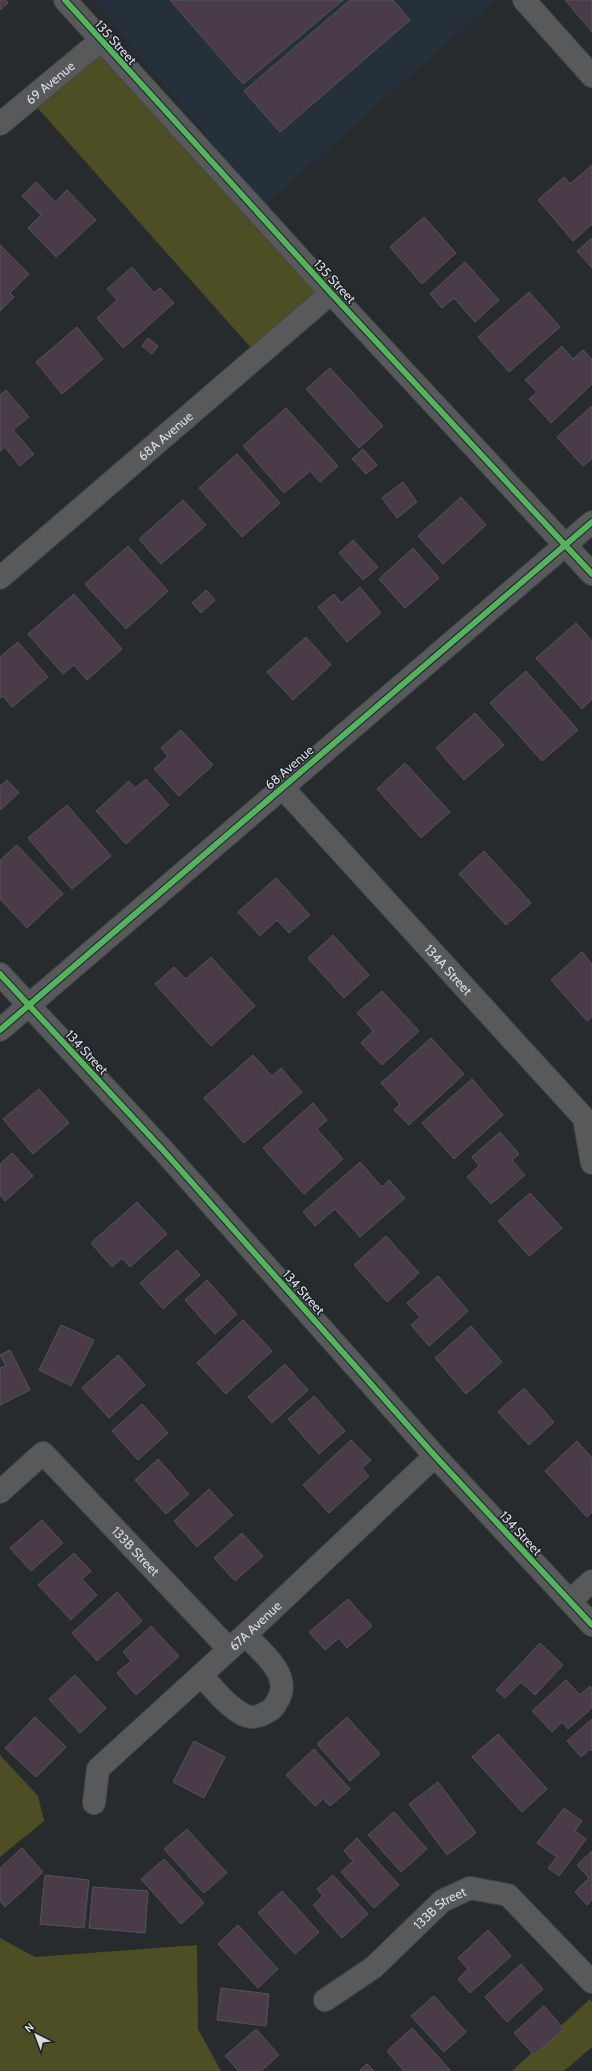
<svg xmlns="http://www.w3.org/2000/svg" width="592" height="2071" font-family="Cabin,sans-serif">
	<rect width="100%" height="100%" fill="#282b2e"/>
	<path fill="#26303a" d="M 93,0 L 495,0 L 265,205 Z"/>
	<path fill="#4d4e23" d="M 99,51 L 319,294 L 253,350 L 35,105 Z
		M 0,1755 L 38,1796 L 44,1821 L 0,1857 Z
		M 0,1938 L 35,1957 L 197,1945 L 198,2029 L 221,2071 L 0,2071 Z
		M 590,1999 L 592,2002 L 592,2047 L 564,2071 L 512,2071 Z"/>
	<path fill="#493c48" stroke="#555456" d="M 0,0 L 6,0 L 8,3 L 0,10 Z
		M 170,0 L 343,0 L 243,84 Z
		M 350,0 L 393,0 L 410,20 L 280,132 L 244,91 Z
		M 565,0 L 592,0 L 592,32 Z
		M 592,165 L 592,224 L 573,241 L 538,200 L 564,177 L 570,184 Z
		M 36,182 L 55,202 L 67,190 L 96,220 L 56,257 L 28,228 L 41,215 L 22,196 Z
		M 424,217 L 456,253 L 422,284 L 390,247 Z
		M 592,238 L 592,268 L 577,251 Z
		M 0,245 L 29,274 L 10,293 L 14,297 L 0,311 Z
		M 465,262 L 499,300 L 475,322 L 454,298 L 442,308 L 430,294 Z
		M 132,267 L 154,293 L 160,288 L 174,303 L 123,348 L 97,318 L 117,300 L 107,289 Z
		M 529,292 L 560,327 L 509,372 L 478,337 Z
		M 77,327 L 103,359 L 62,394 L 36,362 Z
		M 148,338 L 158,346 L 152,354 L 142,346 Z
		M 562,346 L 573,359 L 583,350 L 592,359 L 592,384 L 551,423 L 529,399 L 537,392 L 525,380 Z
		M 330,368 L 383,426 L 359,448 L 306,389 Z
		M 6,390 L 29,417 L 13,430 L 34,454 L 20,466 L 5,447 L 0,451 L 0,395 Z
		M 592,406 L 592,459 L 583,466 L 557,437 Z
		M 286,408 L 338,466 L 320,482 L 310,471 L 284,493 L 243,446 Z
		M 363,449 L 377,465 L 366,474 L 352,459 Z
		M 237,454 L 280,503 L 242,537 L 199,488 Z
		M 403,482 L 417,502 L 397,518 L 382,498 Z
		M 461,497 L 486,525 L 443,564 L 418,536 Z
		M 183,500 L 206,525 L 161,564 L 139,539 Z
		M 353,540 L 378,567 L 363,580 L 339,553 Z
		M 128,546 L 168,591 L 126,629 L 85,584 Z
		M 413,548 L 439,578 L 405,608 L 379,579 Z
		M 360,587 L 381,613 L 347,642 L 318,607 L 334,594 L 341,603 Z
		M 206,590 L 215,600 L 201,613 L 192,603 Z
		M 74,594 L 122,649 L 87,680 L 74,665 L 63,674 L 28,634 Z
		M 576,623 L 592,641 L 592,699 L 582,709 L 536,658 Z
		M 306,637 L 331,665 L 293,700 L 267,672 Z
		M 18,642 L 48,677 L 12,707 L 3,696 L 0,698 L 0,657 Z
		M 526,671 L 578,730 L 542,761 L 490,703 Z
		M 475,713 L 504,745 L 464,780 L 436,748 Z
		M 181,730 L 213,765 L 179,796 L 154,769 L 168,756 L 161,748 Z
		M 405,763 L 450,812 L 421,838 L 377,789 Z
		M 146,779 L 169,805 L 126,844 L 96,811 L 129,781 L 135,788 Z
		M 7,780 L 19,793 L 0,810 L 0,786 Z
		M 67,805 L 111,856 L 72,889 L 28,838 Z
		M 17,845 L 63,894 L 27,928 L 0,899 L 0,860 Z
		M 484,851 L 531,903 L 506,925 L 459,874 Z
		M 276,878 L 310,915 L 289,933 L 277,920 L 260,936 L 238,912 Z
		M 333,935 L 369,975 L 344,998 L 308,958 Z
		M 582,952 L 592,964 L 592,1017 L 587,1021 L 551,980 Z
		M 211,957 L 255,1006 L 211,1046 L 155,984 L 174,967 L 186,979 Z
		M 382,991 L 419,1031 L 382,1065 L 361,1043 L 373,1031 L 357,1013 Z
		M 431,1038 L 464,1074 L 409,1125 L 394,1110 L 400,1104 L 381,1083 Z
		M 253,1055 L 272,1076 L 281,1068 L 302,1092 L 244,1143 L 204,1098 Z
		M 472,1079 L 503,1115 L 454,1159 L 422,1123 Z
		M 39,1089 L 69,1123 L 33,1154 L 3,1119 Z
		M 313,1103 L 327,1120 L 317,1129 L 343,1159 L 304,1194 L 263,1148 Z
		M 500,1132 L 519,1154 L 512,1160 L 525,1175 L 491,1204 L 467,1177 L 479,1166 L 472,1157 Z
		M 12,1153 L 33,1176 L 5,1201 L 0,1195 L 0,1164 Z
		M 360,1162 L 382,1187 L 389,1180 L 405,1198 L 360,1237 L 335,1209 L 315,1226 L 303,1212 Z
		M 530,1193 L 562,1228 L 529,1256 L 498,1221 Z
		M 137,1202 L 167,1234 L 130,1267 L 122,1258 L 112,1267 L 91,1243 Z
		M 386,1236 L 419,1273 L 387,1302 L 354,1265 Z
		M 177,1250 L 200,1275 L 163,1309 L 140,1283 Z
		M 438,1276 L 468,1311 L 429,1346 L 411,1325 L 420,1317 L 407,1303 Z
		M 207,1280 L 237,1314 L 215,1334 L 185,1300 Z
		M 243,1320 L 272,1351 L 226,1394 L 197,1363 Z
		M 61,1325 L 94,1340 L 71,1386 L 39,1370 Z
		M 471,1326 L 502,1362 L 466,1394 L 435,1358 Z
		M 10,1350 L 30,1390 L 0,1405 L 0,1368 L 6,1366 L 0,1355 Z
		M 118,1355 L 145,1385 L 109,1418 L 82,1388 Z
		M 285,1364 L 308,1390 L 272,1423 L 248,1397 Z
		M 524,1388 L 554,1422 L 529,1445 L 498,1412 Z
		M 314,1396 L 345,1431 L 319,1454 L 288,1419 Z
		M 142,1404 L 168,1433 L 138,1460 L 112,1431 Z
		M 351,1440 L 371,1460 L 362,1468 L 369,1476 L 329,1513 L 303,1485 Z
		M 577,1441 L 592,1458 L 592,1512 L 587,1517 L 545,1471 Z
		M 158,1459 L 189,1494 L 166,1514 L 135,1480 Z
		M 209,1489 L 233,1515 L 197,1547 L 174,1521 Z
		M 42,1520 L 63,1543 L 31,1571 L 10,1548 Z
		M 242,1533 L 263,1556 L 235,1581 L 214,1558 Z
		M 74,1553 L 91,1571 L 82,1579 L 97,1595 L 71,1620 L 38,1585 Z
		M 117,1592 L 142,1621 L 97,1661 L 72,1633 Z
		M 348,1599 L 372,1626 L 347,1648 L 339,1638 L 325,1650 L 309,1632 Z
		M 151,1626 L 179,1656 L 136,1695 L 117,1673 L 131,1661 L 123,1652 Z
		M 540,1643 L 563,1665 L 535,1695 L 521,1682 L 505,1698 L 496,1690 Z
		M 75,1675 L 106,1708 L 80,1733 L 49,1699 Z
		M 566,1680 L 580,1695 L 590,1686 L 592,1689 L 592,1708 L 568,1729 L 562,1722 L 552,1732 L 532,1711 Z
		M 35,1717 L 66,1747 L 36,1777 L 5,1748 Z
		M 347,1717 L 380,1754 L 350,1781 L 317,1744 Z
		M 592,1719 L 592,1751 L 590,1749 L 581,1757 L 567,1741 Z
		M 498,1734 L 547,1789 L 522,1812 L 472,1757 Z
		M 194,1741 L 225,1757 L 204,1798 L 173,1782 Z
		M 314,1749 L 350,1789 L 330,1806 L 323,1799 L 315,1806 L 286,1775 Z
		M 438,1782 L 476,1833 L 447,1855 L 409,1804 Z
		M 564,1808 L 582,1821 L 575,1831 L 586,1839 L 559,1876 L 548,1868 L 557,1857 L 537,1843 Z
		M 394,1812 L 427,1849 L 401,1872 L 368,1835 Z
		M 187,1829 L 227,1873 L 204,1893 L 164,1849 Z
		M 357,1838 L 399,1885 L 374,1908 L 341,1872 L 353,1861 L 344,1851 Z
		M 22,1848 L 43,1872 L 5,1907 L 0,1901 L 0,1868 Z
		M 592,1851 L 592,1900 L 587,1905 L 575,1892 L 589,1878 L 577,1865 Z
		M 164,1859 L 204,1903 L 181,1924 L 141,1879 Z
		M 45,1875 L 89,1880 L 84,1928 L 40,1924 Z
		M 333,1875 L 368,1914 L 342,1938 L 313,1905 L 323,1896 L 317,1889 Z
		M 93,1887 L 148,1891 L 145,1933 L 89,1928 Z
		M 282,1891 L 319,1932 L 295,1954 L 258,1913 Z
		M 238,1925 L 278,1969 L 258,1988 L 218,1944 Z
		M 488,1930 L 511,1956 L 470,1993 L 458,1979 L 468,1969 L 458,1958 Z
		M 521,1964 L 543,1989 L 507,2022 L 485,1997 Z
		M 221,1988 L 269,1994 L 266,2026 L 217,2020 Z
		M 434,1996 L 466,2032 L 444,2052 L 411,2016 Z
		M 544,2006 L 564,2029 L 534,2055 L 514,2033 Z
		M 412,2028 L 451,2071 L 404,2071 L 387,2051 Z
		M 256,2029 L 279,2055 L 261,2071 L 239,2071 L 225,2056 Z
		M 367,2064 L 374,2071 L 359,2071 Z"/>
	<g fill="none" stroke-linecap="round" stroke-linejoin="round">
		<defs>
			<g id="minor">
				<path d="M 65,0 L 331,293 L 592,574"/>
				<path d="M 524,0 L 592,76"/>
				<path id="s1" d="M 0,124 L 100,41"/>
				<path id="s2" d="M 0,578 L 331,293"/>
				<path id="s3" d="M 282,787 L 584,1118 L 592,1163"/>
				<path id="s4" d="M 0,1492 L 43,1453 L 229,1649"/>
				<path d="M 570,1601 L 592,1581"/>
				<path d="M 201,1675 C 214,1689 227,1706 244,1715 C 252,1719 261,1716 267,1712 C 274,1709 275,1705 279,1698 C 291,1674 260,1650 245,1635"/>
				<path id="s5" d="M 94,1803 L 98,1769 L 245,1635 L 435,1456"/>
				<path id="s6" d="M 325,2000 L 374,1967 L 442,1901 L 470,1888 L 508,1895 L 592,1982"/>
			</g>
			<path id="tertiary" d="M 0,974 L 162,1149 L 435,1456 L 592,1625
				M 0,1030 L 592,522"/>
		</defs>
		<use href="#minor" stroke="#45484a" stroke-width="24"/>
		<use href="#tertiary" stroke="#45484a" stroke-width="24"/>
		<use href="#minor" stroke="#57595b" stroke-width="22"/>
		<use href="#tertiary" stroke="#57595b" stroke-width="22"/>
		<defs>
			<path id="cycleway" d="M 65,0 L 331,293 L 592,574
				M 0,974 L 162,1149 L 435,1456 L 592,1625
				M 0,1030 L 592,522"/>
		</defs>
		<use href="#cycleway" stroke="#1c2128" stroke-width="8"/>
		<use href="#cycleway" stroke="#56b35d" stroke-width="6"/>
	</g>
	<g text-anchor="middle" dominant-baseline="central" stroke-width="3" stroke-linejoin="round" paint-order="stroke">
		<g font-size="13" fill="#d8dce0" stroke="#1c2128">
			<text transform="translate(116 42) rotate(48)">135 Street</text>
			<text stroke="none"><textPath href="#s1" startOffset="65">69 Avenue</textPath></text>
			<text transform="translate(335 281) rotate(47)">135 Street</text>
			<text stroke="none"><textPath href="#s2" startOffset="218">68A Avenue</textPath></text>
			<text transform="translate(289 767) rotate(-41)">68 Avenue</text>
			<text stroke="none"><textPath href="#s3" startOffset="247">134A Street</textPath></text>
			<text transform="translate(87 1052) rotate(47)">134 Street</text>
			<text transform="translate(304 1292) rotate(48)">134 Street</text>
			<text transform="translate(521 1533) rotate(47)">134 Street</text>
			<text stroke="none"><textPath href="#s4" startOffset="193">133B Street</textPath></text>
			<text stroke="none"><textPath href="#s5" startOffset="247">67A Avenue</textPath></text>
			<text stroke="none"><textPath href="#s6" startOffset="148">133B Street</textPath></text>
		</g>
	</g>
	<g transform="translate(36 2035) rotate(318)" stroke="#1c2128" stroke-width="3" paint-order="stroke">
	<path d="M0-3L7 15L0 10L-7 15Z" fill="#d8dce0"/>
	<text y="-6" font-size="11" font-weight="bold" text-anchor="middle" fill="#d8dce0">N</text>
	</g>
</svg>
